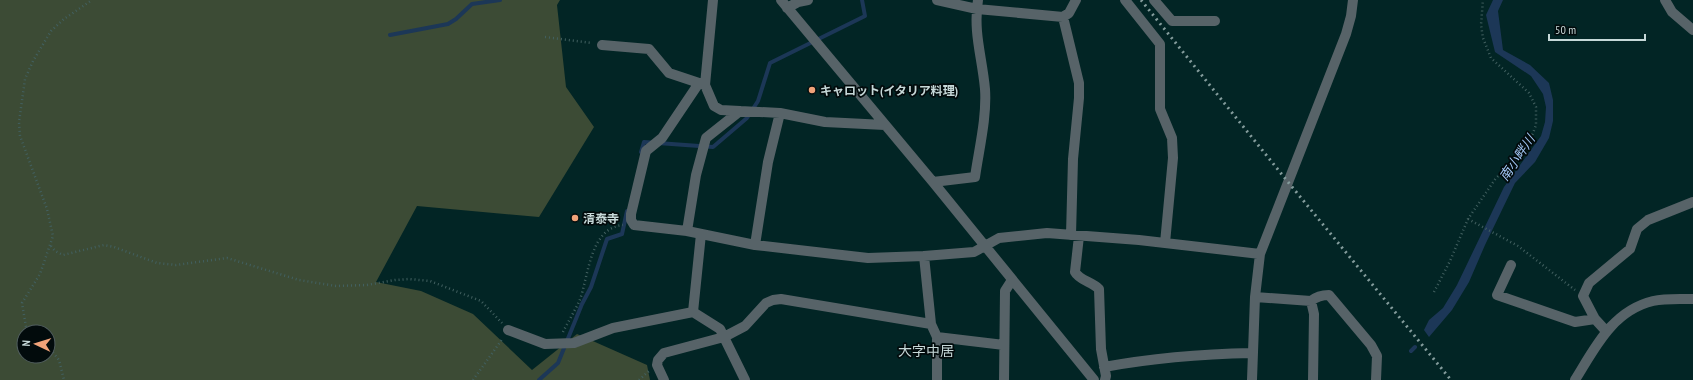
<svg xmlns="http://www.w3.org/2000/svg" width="1693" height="380" font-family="'PT Sans Narrow','Noto Sans JP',sans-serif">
	<rect width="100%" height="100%" fill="#022525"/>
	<path fill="#3c4b35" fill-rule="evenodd" d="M 0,0 L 560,0 L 557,5 L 566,87 L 594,127 L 539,217 L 417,206 L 376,282 L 421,291 L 473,314 L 532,370 L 577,334 L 647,365 L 650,380 L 0,380 ZM 24,332 L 48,332 L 48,356 L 24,356 Z"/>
	<path fill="#1c3757" d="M 1493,0 L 1503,0 L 1498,11 L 1503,50 L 1530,65 L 1549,83 L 1553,100 L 1553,121 L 1549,138 L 1535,162 L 1515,183 L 1485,245 L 1469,282 L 1452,310 L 1429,337 L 1424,330 L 1429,320 L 1443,308 L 1457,285 L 1504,187 L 1541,136 L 1545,122 L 1546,107 L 1543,94 L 1531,76 L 1495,52 L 1486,15 Z"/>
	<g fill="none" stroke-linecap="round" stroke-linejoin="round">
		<path stroke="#1c3757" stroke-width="4" d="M 390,35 L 448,24 L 456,19 L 472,4 L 500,0
			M 641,152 L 644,142 L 713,147 L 747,118 L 758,101 L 770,63 L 865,16 L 862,0
			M 1411,351 L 1415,347
			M 539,380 L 558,363 L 582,304 L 591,287 L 607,239 L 622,234 L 627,211"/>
		<path stroke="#426060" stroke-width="2.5" stroke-dasharray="1 3" stroke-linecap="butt" d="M 545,37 L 592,43
			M 1468,219 L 1518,246 L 1575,290
			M 51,246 L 55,251 L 63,255 L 104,245 L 114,247 L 157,263 L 176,265 L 227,258 L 299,280 L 336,286 L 367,285 L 395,280 L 409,279 L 430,281 L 481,301 L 502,323
			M 1434,292 L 1450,261 L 1468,219 L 1496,178 L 1526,151 L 1536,125 L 1536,107 L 1529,93 L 1491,58 L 1483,38 L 1481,25 L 1483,0
			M 32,332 L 26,327 L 22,303 L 40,274 L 53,236 L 47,209 L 20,136 L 19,122 L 25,79 L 33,61 L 51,31 L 64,19 L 92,0
			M 563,332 C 568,322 574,312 579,302 C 589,277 589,228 623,225
			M 48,346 L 59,360 L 64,380
			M 473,380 L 503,338
			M 639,380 L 649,371"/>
		<path stroke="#576368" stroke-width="10" d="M 781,0 L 933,182 L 1094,380
			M 937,0 L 977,9 L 1063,17 L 1069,13 L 1076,0
			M 1125,0 L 1160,44 L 1160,109 L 1172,138 L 1173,158 L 1165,243
			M 1154,0 L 1172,21 L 1215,21
			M 1665,0 L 1672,12 L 1693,30
			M 787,8 L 798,2 L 808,0
			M 1063,17 L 1079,83 L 1079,98 L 1073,159 L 1071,235
			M 602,45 L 649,49 L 669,73 L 705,85 L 714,106 L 721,110 L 780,113 L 825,122 L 885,125
			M 699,83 L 662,138 L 646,151 L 631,214 L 631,220 L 634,225 L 687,231 L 755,245 L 868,258 L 924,256 L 974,252 L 999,238 L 1047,233 L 1139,240 L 1260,254
			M 705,85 L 713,0
			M 933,182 L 975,177 C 979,149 987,117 985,89 C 982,56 973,33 978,0
			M 687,231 L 696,175 L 706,138 L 740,111
			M 1079,236 L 1075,272 C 1079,280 1092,282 1099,289 L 1101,349 L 1106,376 L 1105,380
			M 755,245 L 768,162 L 780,113
			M 924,256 L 931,324 L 937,337 L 937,380
			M 1511,265 L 1497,295 L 1575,322 L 1595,319
			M 1255,297 L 1311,301 C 1317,296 1322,295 1329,295 L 1371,345 L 1377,356 L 1376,380
			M 1311,301 L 1314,314 L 1313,380
			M 693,312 L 720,329 L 745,380
			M 508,330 L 545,344 L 574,343 L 613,328 L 693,312 L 701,234
			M 1606,331 L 1595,319 L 1583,296 L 1589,283 L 1630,249 L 1637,229 L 1648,220 L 1693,202
			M 937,337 L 1004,345
			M 1104,367 C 1153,358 1202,354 1252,353
			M 664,380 L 657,365 L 658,360 L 664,353 L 724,337 L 745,326 L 766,303 L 773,300 L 781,299 L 931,324
			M 1004,380 L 1005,291 L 1012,280
			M 1252,380 L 1255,297 L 1260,254 L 1346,34 L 1351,16 L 1353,0
			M 1575,380 C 1595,348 1612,311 1653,301 C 1666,298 1680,299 1693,299"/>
		<path stroke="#849c9c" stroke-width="3" stroke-dasharray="2 4" stroke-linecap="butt" d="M 1141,0 L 1288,182 L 1451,380"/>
	</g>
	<g fill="#f0a279" stroke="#020b0c" stroke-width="1.5">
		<circle cx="812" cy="90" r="4"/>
		<circle cx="575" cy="218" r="4"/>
	</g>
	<g text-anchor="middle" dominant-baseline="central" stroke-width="3.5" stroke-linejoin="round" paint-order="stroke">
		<g font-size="12" font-weight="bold" fill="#c6d8d8" stroke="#020b0c" text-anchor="start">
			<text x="820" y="90">キャロット(イタリア料理)</text>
			<text x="583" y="218">清泰寺</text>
		</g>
		<g font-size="13" font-style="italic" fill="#a4c9f8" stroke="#020b0c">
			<text transform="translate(1517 158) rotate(-56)">南小畔川</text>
		</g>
		<g font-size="14" fill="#c6d8d8" stroke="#020b0c">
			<text x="926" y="351">大字中居</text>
		</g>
	</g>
	<g transform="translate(36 344) rotate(274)"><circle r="19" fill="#020b0c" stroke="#505d5e"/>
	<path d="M0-3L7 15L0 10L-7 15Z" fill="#f0a279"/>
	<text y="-6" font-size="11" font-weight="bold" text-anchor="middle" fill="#c6d8d8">N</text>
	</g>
	<path d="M1549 34v6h96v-6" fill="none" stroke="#c6d8d8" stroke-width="2"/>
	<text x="1555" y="34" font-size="12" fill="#c6d8d8" stroke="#020b0c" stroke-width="3" paint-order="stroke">50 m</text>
</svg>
